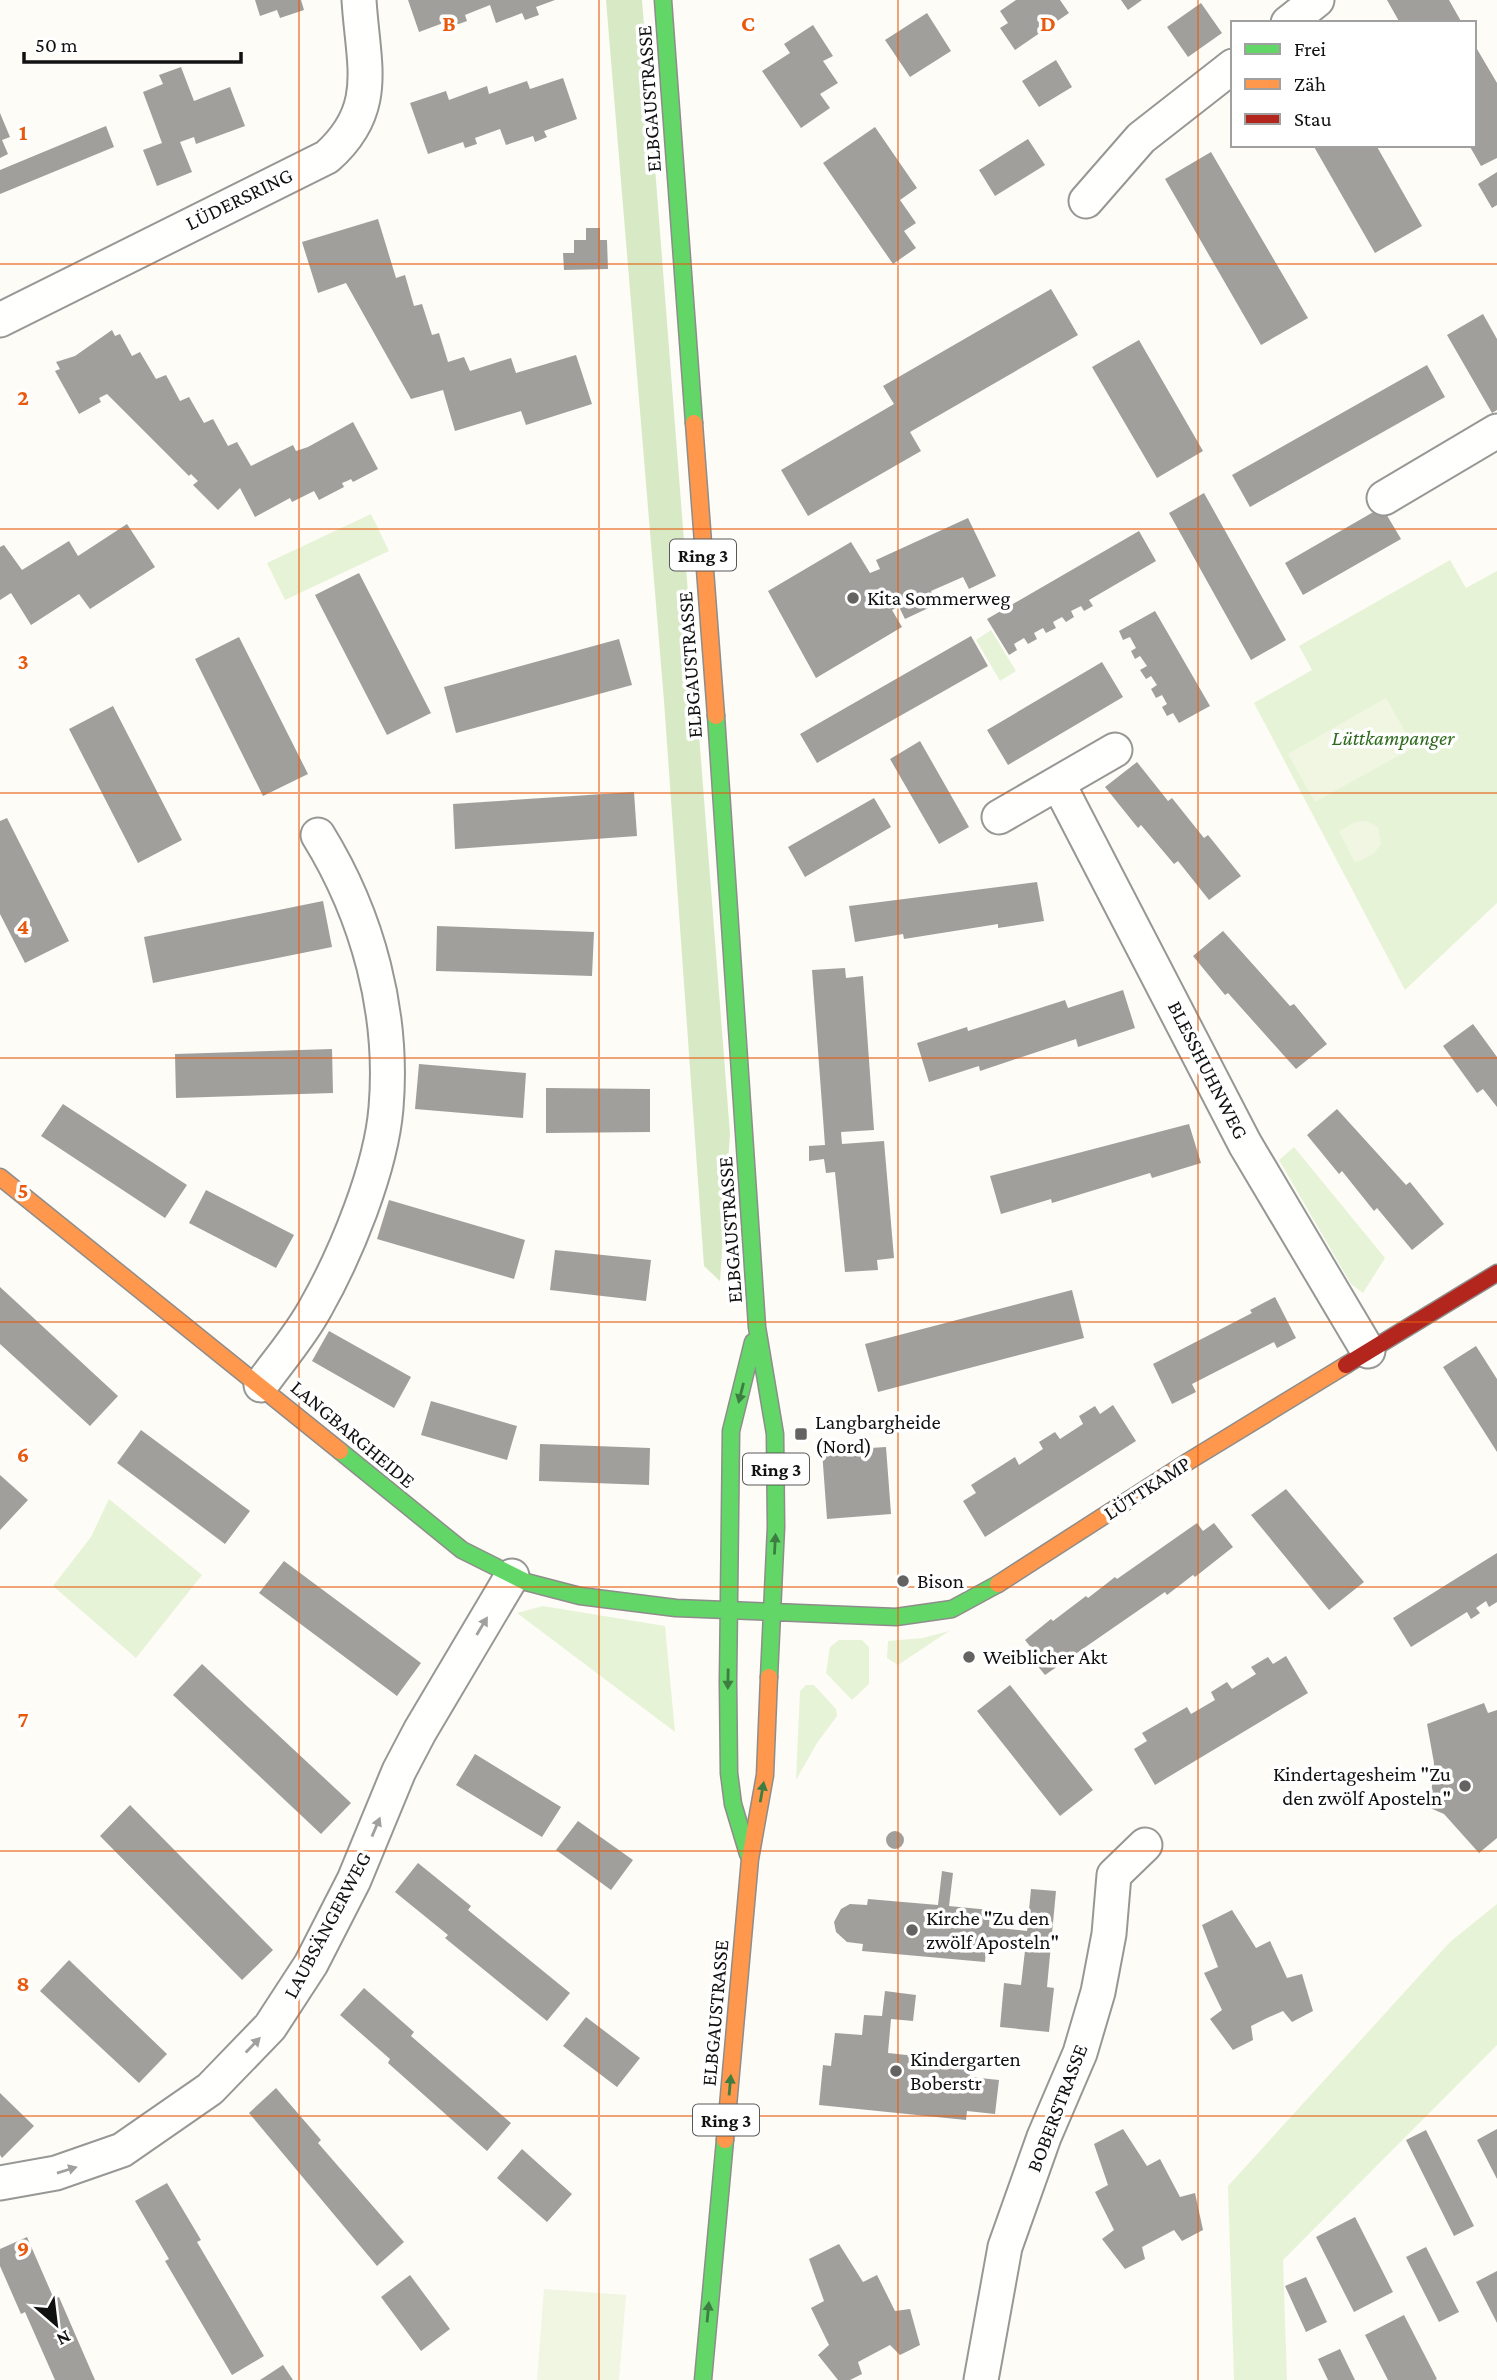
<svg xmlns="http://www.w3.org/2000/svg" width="1497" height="2380" font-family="'Crimson Pro',serif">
	<rect width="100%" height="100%" fill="#fdfcf7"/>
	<path fill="#e7f3d7" d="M 371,514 L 389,551 L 285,600 L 267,563 Z
		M 1450,560 L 1466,588 L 1497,571 L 1497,903 L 1405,990 L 1254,703 L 1312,670 L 1299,646 Z
		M 991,630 L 1016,671 L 1000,681 L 976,640 Z
		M 1294,1147 L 1385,1258 L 1363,1293 L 1351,1284 L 1279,1160 Z
		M 109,1499 L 202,1575 L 136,1658 L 53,1586 L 91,1537 Z
		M 543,1606 L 665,1626 L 675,1732 L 517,1613 Z
		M 949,1631 L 898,1665 L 887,1658 L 888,1641 L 923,1638 Z
		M 839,1640 L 862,1640 L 869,1647 L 869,1684 L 852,1700 L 826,1673 L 830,1647 Z
		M 806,1685 L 814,1685 L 836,1709 L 837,1716 L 817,1743 L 796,1780 L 800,1691 Z
		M 1497,1904 L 1497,2045 L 1283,2260 L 1287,2380 L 1234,2380 L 1228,2186 L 1450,1942 Z"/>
	<path fill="#d8eac5" d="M 606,0 L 642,0 L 730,1134 L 720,1281 L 704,1266 L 664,701 Z"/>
	<path fill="#f0f6e1" d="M 1386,698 L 1414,747 L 1315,802 L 1288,754 Z
		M 1367,821 L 1378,827 L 1381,844 L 1373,854 L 1355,863 L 1339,831 L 1355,822 Z
		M 544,2289 L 626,2295 L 619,2380 L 537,2380 Z"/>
	<path fill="#a19f9c" d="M 255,0 L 301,0 L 304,10 L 280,18 L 277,10 L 260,16 Z
		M 408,0 L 555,0 L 536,7 L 539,15 L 525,20 L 522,13 L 496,23 L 490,5 L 465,15 L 467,21 L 456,25 L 454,19 L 419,32 Z
		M 1016,0 L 1060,0 L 1069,13 L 1015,50 L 1000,28 L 1008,23 L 1000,11 Z
		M 1121,0 L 1142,0 L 1128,10 Z
		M 1387,0 L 1449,0 L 1462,23 L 1400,23 Z
		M 1201,3 L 1222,33 L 1188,57 L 1167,27 Z
		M 927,13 L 951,51 L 910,77 L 885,40 Z
		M 813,25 L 833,56 L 823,61 L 838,83 L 820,94 L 830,108 L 801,128 L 762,71 L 790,53 L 784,44 Z
		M 1474,44 L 1497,83 L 1497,158 L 1481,166 L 1469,145 L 1474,145 Z
		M 1056,60 L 1072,87 L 1039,107 L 1022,81 Z
		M 181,67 L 194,101 L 230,87 L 245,126 L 196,144 L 194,137 L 180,142 L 192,172 L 157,186 L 143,150 L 162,143 L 143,92 L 163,84 L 159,75 Z
		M 563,78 L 577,119 L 544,131 L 547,137 L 535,142 L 533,136 L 506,145 L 500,129 L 475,138 L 477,144 L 465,148 L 463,142 L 428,154 L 410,103 L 446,91 L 449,100 L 487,86 L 489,94 L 527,81 L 530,89 Z
		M 0,113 L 10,137 L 2,140 L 8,154 L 0,158 Z
		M 106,126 L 114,147 L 0,194 L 0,170 Z
		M 875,127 L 917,188 L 900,200 L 916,223 L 904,231 L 916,248 L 893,264 L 823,163 Z
		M 1028,139 L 1045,165 L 995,196 L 979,170 Z
		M 1313,145 L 1376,145 L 1422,226 L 1375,253 Z
		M 1211,152 L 1308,318 L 1261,345 L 1165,179 Z
		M 1497,172 L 1497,205 L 1492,208 L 1478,184 Z
		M 378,219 L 396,278 L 405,275 L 414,306 L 422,304 L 432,335 L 439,333 L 448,362 L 464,357 L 470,371 L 511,358 L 516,373 L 576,355 L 592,404 L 526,425 L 521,411 L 455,431 L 443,390 L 411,399 L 346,283 L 318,293 L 302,242 Z
		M 586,228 L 600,228 L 600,240 L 607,240 L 608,269 L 564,270 L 563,253 L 574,253 L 574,240 L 586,240 Z
		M 1051,289 L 1078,335 L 910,432 L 921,451 L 808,516 L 781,470 L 894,404 L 883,386 Z
		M 1483,314 L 1497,339 L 1497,410 L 1492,413 L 1447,335 Z
		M 112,330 L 115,336 L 120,334 L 132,356 L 140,352 L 156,379 L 166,375 L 180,401 L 189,397 L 204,423 L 213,419 L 228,446 L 237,442 L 251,466 L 293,445 L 296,451 L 308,447 L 353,422 L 378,469 L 353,482 L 351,479 L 347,481 L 342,483 L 344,487 L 319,500 L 314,491 L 292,502 L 290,498 L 255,517 L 240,488 L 218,510 L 193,485 L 198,481 L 191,474 L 189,476 L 107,394 L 99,398 L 101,402 L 79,414 L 55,371 L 60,369 L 56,362 L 75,356 Z
		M 1139,340 L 1203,451 L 1157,478 L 1092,367 Z
		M 1427,365 L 1445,397 L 1250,507 L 1232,475 Z
		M 1204,493 L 1286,640 L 1251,660 L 1169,513 Z
		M 1382,507 L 1401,539 L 1303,595 L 1285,563 Z
		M 968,518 L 996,576 L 969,589 L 963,577 L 931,591 L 937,604 L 905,619 L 899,607 L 892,610 L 902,627 L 816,678 L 768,591 L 851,542 L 870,573 L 880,569 L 876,560 Z
		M 127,524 L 155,567 L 90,609 L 79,594 L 31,625 L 11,593 L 0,600 L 0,547 L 4,545 L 22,570 L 69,541 L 78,556 Z
		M 1139,531 L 1156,561 L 1089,600 L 1093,606 L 1084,611 L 1081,606 L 1071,611 L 1074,617 L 1066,622 L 1062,617 L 1053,622 L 1056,628 L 1046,633 L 1043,628 L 1034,633 L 1037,639 L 1028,644 L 1024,638 L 1014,644 L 1017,650 L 1009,655 L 987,619 Z
		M 359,573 L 431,713 L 387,735 L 315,595 Z
		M 1155,611 L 1210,706 L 1179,723 L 1173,713 L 1167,716 L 1162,707 L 1167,704 L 1162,695 L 1156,698 L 1151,689 L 1157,685 L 1151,676 L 1146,679 L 1140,670 L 1147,666 L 1140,656 L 1135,659 L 1131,651 L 1136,648 L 1130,637 L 1123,640 L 1119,631 Z
		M 971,636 L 988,666 L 817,763 L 800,734 Z
		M 239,637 L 308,774 L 263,796 L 195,659 Z
		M 619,639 L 632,685 L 456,733 L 444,687 Z
		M 1102,662 L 1123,697 L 1008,765 L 987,730 Z
		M 113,706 L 182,840 L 138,863 L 69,729 Z
		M 920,741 L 969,827 L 939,844 L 890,759 Z
		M 1137,762 L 1168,801 L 1172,798 L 1204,838 L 1208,835 L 1241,876 L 1209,900 L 1178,861 L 1174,864 L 1141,825 L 1138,828 L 1105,787 Z
		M 634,792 L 637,836 L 455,849 L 453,804 Z
		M 874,798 L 891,827 L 805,877 L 788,847 Z
		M 7,818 L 69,941 L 25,963 L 0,914 L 0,821 Z
		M 1037,882 L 1044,921 L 998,928 L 998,924 L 904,939 L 903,934 L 855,942 L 849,906 Z
		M 323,901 L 332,947 L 153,983 L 144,937 Z
		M 437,926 L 594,932 L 592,976 L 436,971 Z
		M 1223,931 L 1290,1006 L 1294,1004 L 1327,1044 L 1296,1069 L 1228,993 L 1225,995 L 1193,956 Z
		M 845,968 L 846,978 L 863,976 L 874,1130 L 841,1132 L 842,1144 L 884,1141 L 894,1258 L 877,1260 L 878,1270 L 845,1272 L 835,1172 L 826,1173 L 824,1159 L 809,1161 L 809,1146 L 825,1145 L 812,970 Z
		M 1123,990 L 1135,1028 L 1078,1047 L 1076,1039 L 980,1071 L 979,1066 L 929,1082 L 917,1043 L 967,1027 L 968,1031 L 1065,1000 L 1068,1008 Z
		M 1473,1024 L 1497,1057 L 1497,1107 L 1483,1089 L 1477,1093 L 1443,1046 Z
		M 332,1049 L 333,1093 L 176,1098 L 175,1054 Z
		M 419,1064 L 526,1073 L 523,1118 L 415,1109 Z
		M 546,1088 L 650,1089 L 650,1132 L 546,1133 Z
		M 63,1104 L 187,1185 L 165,1218 L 41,1136 Z
		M 1337,1109 L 1406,1185 L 1410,1182 L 1444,1224 L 1412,1250 L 1377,1208 L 1374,1211 L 1342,1171 L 1339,1174 L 1307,1135 Z
		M 1189,1124 L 1201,1163 L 1152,1178 L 1150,1173 L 1052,1203 L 1051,1199 L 1001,1214 L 990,1176 Z
		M 206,1190 L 294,1235 L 276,1268 L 189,1223 Z
		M 389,1200 L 525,1240 L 514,1279 L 377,1239 Z
		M 555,1250 L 651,1260 L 646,1301 L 550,1290 Z
		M 0,1287 L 118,1396 L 90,1426 L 0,1344 Z
		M 1072,1290 L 1084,1338 L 878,1392 L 865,1344 Z
		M 1275,1297 L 1296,1338 L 1277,1348 L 1274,1342 L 1192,1384 L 1196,1392 L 1172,1404 L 1153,1364 L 1252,1313 L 1250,1310 Z
		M 329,1331 L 411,1377 L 394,1408 L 312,1361 Z
		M 1476,1346 L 1497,1379 L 1497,1452 L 1443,1367 Z
		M 431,1401 L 517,1426 L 507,1460 L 421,1435 Z
		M 1113,1405 L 1136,1441 L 985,1537 L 963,1501 L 976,1493 L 971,1485 L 1015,1457 L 1019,1465 L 1043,1449 L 1039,1442 L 1055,1432 L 1060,1439 L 1083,1424 L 1079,1416 L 1095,1406 L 1100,1414 Z
		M 141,1430 L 250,1511 L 225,1544 L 117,1463 Z
		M 540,1444 L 650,1448 L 649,1485 L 539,1481 Z
		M 886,1447 L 891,1514 L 827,1519 L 822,1451 Z
		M 0,1475 L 28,1500 L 0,1530 Z
		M 1286,1489 L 1364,1582 L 1329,1610 L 1251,1515 Z
		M 1197,1523 L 1203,1531 L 1214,1523 L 1233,1547 L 1195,1577 L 1193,1575 L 1167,1595 L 1165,1592 L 1045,1675 L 1032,1659 L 1037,1655 L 1025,1640 L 1051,1619 L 1053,1621 L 1086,1596 L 1088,1598 L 1115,1577 L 1117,1579 Z
		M 1497,1553 L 1497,1602 L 1489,1607 L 1486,1601 L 1476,1608 L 1480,1613 L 1471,1619 L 1467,1612 L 1411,1647 L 1393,1618 Z
		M 284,1561 L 421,1663 L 397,1696 L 259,1593 Z
		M 1286,1656 L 1308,1693 L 1155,1785 L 1134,1749 L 1147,1741 L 1142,1733 L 1187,1707 L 1191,1714 L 1215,1700 L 1211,1692 L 1227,1682 L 1232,1689 L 1256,1674 L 1251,1667 L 1268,1657 L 1273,1664 Z
		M 202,1664 L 351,1803 L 321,1834 L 173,1695 Z
		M 1010,1685 L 1093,1790 L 1060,1816 L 977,1711 Z
		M 1484,1703 L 1488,1713 L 1497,1710 L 1497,1838 L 1479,1853 L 1444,1814 L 1430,1808 L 1434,1763 L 1427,1724 Z
		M 475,1754 L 561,1807 L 542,1837 L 456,1785 Z
		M 130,1805 L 273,1950 L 242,1980 L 100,1836 Z
		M 578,1821 L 633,1860 L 611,1890 L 556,1850 Z
		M886 1840a9 9 0 1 1 18 0a9 9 0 1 1-18 0Z
		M 418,1863 L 471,1906 L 468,1910 L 570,1993 L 547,2021 L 445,1938 L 448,1935 L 395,1892 Z
		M 942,1871 L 953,1873 L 949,1906 L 990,1910 L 989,1927 L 1027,1931 L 1031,1889 L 1056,1891 L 1047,1987 L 1054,1988 L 1049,2032 L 1000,2027 L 1004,1983 L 1021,1985 L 1026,1942 L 987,1938 L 985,1962 L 862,1951 L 863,1944 L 847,1942 L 836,1932 L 834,1922 L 841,1909 L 850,1904 L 867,1905 L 868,1899 L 938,1905 Z
		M 1232,1910 L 1256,1948 L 1270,1941 L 1287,1978 L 1302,1974 L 1313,2011 L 1292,2022 L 1283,2011 L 1267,2018 L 1251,2026 L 1253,2040 L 1233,2050 L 1210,2019 L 1222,2010 L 1204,1973 L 1218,1967 L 1202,1925 Z
		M 69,1960 L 167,2054 L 139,2083 L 40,1991 Z
		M 364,1988 L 414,2032 L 411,2036 L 511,2123 L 487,2151 L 388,2063 L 390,2059 L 340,2015 Z
		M 885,1991 L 916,1995 L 913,2021 L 891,2019 L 888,2053 L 971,2062 L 970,2077 L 999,2080 L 995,2114 L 967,2111 L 966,2120 L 819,2105 L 823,2065 L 831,2066 L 835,2033 L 862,2035 L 864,2015 L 882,2016 Z
		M 586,2017 L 640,2058 L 617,2087 L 563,2046 Z
		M 276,2088 L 321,2140 L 318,2143 L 404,2242 L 377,2266 L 249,2113 Z
		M 0,2093 L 34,2126 L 2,2158 L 0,2155 Z
		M 1123,2129 L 1147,2166 L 1160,2159 L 1180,2197 L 1195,2193 L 1203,2230 L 1182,2241 L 1174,2230 L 1142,2247 L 1145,2259 L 1125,2269 L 1102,2239 L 1114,2230 L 1095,2192 L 1108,2185 L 1094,2144 Z
		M 1497,2129 L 1497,2179 L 1477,2140 Z
		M 1426,2130 L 1474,2226 L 1454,2236 L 1406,2140 Z
		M 522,2149 L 572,2194 L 547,2222 L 497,2178 Z
		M 167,2183 L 201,2240 L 197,2242 L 264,2356 L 232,2375 L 165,2261 L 169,2259 L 135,2201 Z
		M 1355,2217 L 1393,2292 L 1354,2312 L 1316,2237 Z
		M 27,2237 L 54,2299 L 59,2297 L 95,2380 L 55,2380 L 25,2312 L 21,2314 L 0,2266 L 0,2249 Z
		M 839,2244 L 863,2282 L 877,2275 L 895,2311 L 910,2309 L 920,2345 L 900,2355 L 890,2345 L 858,2362 L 862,2374 L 850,2380 L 838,2380 L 818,2355 L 829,2345 L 811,2308 L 824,2301 L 809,2259 Z
		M 1426,2247 L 1459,2312 L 1439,2322 L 1406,2257 Z
		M 1497,2271 L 1497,2323 L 1476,2282 Z
		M 410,2275 L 450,2329 L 421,2351 L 381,2297 Z
		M 1306,2277 L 1327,2322 L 1306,2332 L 1285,2286 Z
		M 1404,2315 L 1437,2379 L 1435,2380 L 1388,2380 L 1365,2335 Z
		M 1340,2349 L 1355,2380 L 1328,2380 L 1318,2359 Z
		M 283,2365 L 293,2380 L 260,2380 Z"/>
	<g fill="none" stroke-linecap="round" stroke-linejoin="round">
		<defs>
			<path id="street" d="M 1288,23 L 1317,0
				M 1086,201 L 1141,138 L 1233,66
				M 0,320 L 327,157 C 381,109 363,65 359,0
				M 1384,498 L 1497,431
				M 1058,783 L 1245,1144 L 1368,1351
				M 999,817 L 1115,750
				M 261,1385 C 279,1360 301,1335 316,1307 C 346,1254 381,1169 386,1108 C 394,1013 368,916 318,835
				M 0,2183 L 56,2173 L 122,2150 L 210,2089 L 270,2027 L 311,1964 L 354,1880 L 399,1771 L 420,1731 L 512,1576
				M 981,2380 L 1005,2247 L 1044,2137 L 1080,2053 L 1098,1992 L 1109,1934 L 1114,1875 L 1145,1845"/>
			<path id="fast" d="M 663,0 L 694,423
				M 716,716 L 757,1327 L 775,1434 L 776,1527 L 769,1677
				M 340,1451 L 462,1550 L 526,1582 L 580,1596 L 676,1608 L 896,1617 L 952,1609 L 998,1584
				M 748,1854 L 733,1804 L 729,1773 L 728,1682 L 731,1431 L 753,1342
				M 703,2380 L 725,2140"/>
			<path id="slow" d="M 694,423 L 716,716
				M 0,1177 L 340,1451
				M 998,1584 L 1189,1461 L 1346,1365
				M 725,2140 L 750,1859 L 765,1775 L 769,1677"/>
			<path id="jam" d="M 1346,1365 L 1497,1273"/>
		</defs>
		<use href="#street" stroke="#979795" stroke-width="37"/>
		<use href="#fast" stroke="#8e8d8b" stroke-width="19"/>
		<use href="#slow" stroke="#8e8d8b" stroke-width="19"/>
		<use href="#jam" stroke="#8e8d8b" stroke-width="19"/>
		<use href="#street" stroke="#fffffe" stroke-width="33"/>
		<use href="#fast" stroke="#63d668" stroke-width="16"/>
		<use href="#slow" stroke="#ff974d" stroke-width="16"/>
		<use href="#jam" stroke="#b3261e" stroke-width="16"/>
	</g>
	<defs><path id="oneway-solid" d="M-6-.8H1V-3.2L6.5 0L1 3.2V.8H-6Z" transform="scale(1.75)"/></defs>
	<g fill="#3e7d41">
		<use href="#oneway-solid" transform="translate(741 1393) rotate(104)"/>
		<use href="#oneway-solid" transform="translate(775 1544) rotate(-87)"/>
		<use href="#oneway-solid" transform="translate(728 1679) rotate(91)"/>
		<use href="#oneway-solid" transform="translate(762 1792) rotate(-80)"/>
		<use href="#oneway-solid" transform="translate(730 2085) rotate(-85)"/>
		<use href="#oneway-solid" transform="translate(708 2312) rotate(-85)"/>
	</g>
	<g fill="#a0a09f">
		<use href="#oneway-solid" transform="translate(482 1626) rotate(-59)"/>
		<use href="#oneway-solid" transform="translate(376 1827) rotate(-67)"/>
		<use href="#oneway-solid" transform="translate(253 2045) rotate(-46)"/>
		<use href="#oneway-solid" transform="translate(67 2170) rotate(-17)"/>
	</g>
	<path fill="none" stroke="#e8590c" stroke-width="2" stroke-opacity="0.55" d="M 299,0 L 299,2380M 599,0 L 599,2380M 898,0 L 898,2380M 1198,0 L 1198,2380M 0,264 L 1497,264M 0,529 L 1497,529M 0,793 L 1497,793M 0,1058 L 1497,1058M 0,1322 L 1497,1322M 0,1587 L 1497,1587M 0,1851 L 1497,1851M 0,2116 L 1497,2116"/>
	<g fill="#646362" stroke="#fff" stroke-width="2.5">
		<circle cx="853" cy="598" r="7"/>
		<rect x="794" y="1427" width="14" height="14" rx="3.5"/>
		<circle cx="903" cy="1581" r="7"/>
		<circle cx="969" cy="1657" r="7"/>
		<circle cx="1465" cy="1786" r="7"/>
		<circle cx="912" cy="1930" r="7"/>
		<circle cx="896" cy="2071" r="7"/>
	</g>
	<g text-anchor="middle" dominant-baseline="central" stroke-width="7" stroke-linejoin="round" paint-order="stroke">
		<g fill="#fff" stroke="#585858" stroke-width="2">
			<rect x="670" y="539.5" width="66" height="31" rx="5"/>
			<rect x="743" y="1453.5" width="66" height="31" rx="5"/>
			<rect x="693" y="2104.5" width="66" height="31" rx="5"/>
		</g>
		<g font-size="19" font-weight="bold" fill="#111">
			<text x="703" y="555">Ring 3</text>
			<text x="776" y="1469">Ring 3</text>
			<text x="726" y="2120">Ring 3</text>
		</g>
		<g font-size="21" fill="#111" stroke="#fff">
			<text transform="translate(649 99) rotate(-94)">ELBGAUSTRASSE</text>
			<text transform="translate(239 199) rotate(-26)">LÜDERSRING</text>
			<text transform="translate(690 665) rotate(-94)">ELBGAUSTRASSE</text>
			<text transform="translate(1208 1070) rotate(63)">BLESSHUHNWEG</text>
			<text transform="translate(730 1230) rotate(-94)">ELBGAUSTRASSE</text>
			<text transform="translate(353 1434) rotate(40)">LANGBARGHEIDE</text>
			<text transform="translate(1147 1488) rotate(-33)">LÜTTKAMP</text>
			<text transform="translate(327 1925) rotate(-62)">LAUBSÄNGERWEG</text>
			<text transform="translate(715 2013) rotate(-85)">ELBGAUSTRASSE</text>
			<text transform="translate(1057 2108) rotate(-69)">BOBERSTRASSE</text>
		</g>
		<g font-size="21" fill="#111" stroke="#fff" text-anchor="start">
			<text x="867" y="598">Kita Sommerweg</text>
			<text x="815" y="1422">Langbargheide<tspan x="815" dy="24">(Nord)</tspan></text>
			<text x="917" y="1581">Bison</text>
			<text x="983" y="1657">Weiblicher Akt</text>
			<text x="1451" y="1774" text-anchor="end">Kindertagesheim "Zu<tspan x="1451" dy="24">den zwölf Aposteln"</tspan></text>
			<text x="926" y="1918">Kirche "Zu den<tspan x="926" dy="24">zwölf Aposteln"</tspan></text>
			<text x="910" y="2059">Kindergarten<tspan x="910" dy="24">Boberstr</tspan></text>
		</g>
		<g font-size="21" font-style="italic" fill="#2f6b1f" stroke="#fff">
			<text x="1393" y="738">Lüttkampanger</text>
		</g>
	</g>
	<g font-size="23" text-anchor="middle" font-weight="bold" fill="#e8590c" stroke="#fff" stroke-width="7" stroke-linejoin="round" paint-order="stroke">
		<text x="449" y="31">B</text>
		<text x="748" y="31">C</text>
		<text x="1048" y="31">D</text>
		<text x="23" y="140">1</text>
		<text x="23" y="405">2</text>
		<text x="23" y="669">3</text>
		<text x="23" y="934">4</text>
		<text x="23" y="1198">5</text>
		<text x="23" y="1462">6</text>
		<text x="23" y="1727">7</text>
		<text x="23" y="1991">8</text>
		<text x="23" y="2256">9</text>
	</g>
	<rect x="1231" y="21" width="245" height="126" fill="#ffffff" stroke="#a0a0a0" stroke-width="2"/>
	<rect x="1245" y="44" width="35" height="10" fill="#63d668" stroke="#a0a0a0" stroke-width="2"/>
	<text x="1294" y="56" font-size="21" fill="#111111">Frei</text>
	<rect x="1245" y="79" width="35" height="10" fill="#ff974d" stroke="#a0a0a0" stroke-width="2"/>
	<text x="1294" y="91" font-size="21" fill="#111111">Zäh</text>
	<rect x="1245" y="114" width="35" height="10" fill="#b3261e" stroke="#a0a0a0" stroke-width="2"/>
	<text x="1294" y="126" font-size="21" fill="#111111">Stau</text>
	<g transform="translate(56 2324) rotate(152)" stroke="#ffffff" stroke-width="5" paint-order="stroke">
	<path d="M0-5L12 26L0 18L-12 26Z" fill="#111111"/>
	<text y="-10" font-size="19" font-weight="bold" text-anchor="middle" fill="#111111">N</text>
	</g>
	<path d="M24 52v10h217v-10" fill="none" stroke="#111111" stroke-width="3.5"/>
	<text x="35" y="52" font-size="21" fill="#111111" stroke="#ffffff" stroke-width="5" paint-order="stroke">50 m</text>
</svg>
